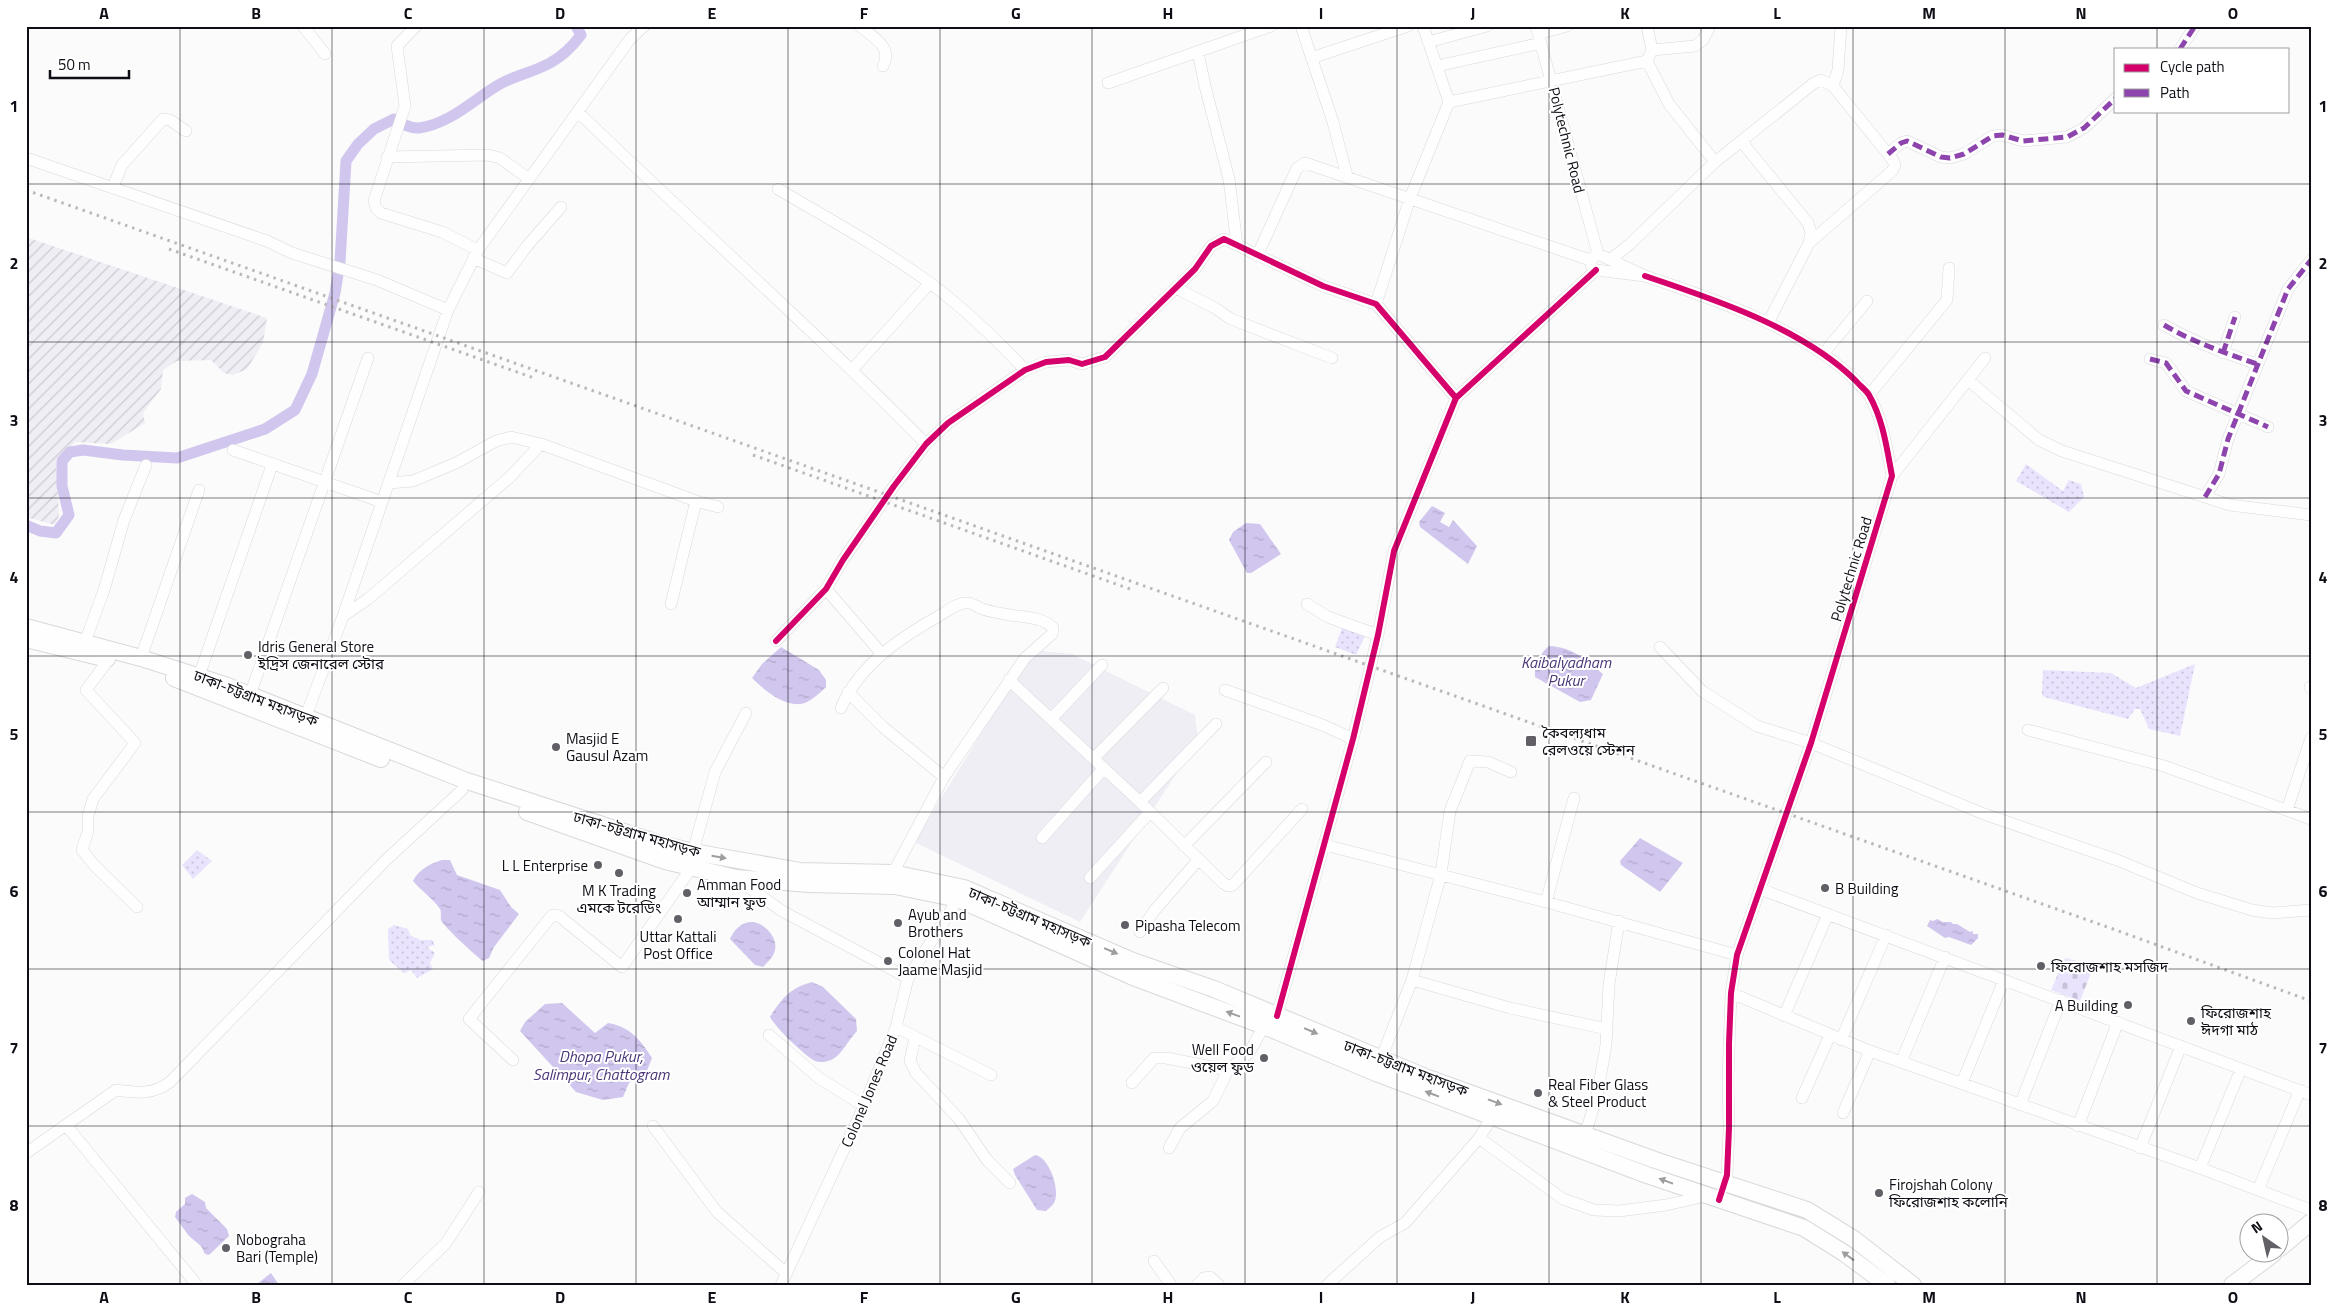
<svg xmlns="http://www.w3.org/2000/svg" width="2337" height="1311" font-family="'Titillium Web','Noto Sans Bengali',sans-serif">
	<defs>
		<pattern id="industrial-furrows" width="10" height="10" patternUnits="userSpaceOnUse" patternTransform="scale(1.25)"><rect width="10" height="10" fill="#f0eef5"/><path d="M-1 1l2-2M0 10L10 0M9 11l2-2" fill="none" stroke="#cdcbd1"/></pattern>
		<pattern id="cemetery-stones" width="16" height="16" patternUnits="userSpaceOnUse" patternTransform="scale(1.25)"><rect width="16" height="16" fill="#e9e3fd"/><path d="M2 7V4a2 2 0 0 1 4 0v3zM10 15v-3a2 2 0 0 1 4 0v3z" fill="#c7c2d8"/></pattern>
		<pattern id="park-dots" width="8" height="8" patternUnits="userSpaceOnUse" patternTransform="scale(1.25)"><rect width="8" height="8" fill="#e9e3fd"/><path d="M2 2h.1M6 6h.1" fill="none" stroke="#c7c2d8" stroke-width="1.8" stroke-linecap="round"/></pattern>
		<pattern id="water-ripples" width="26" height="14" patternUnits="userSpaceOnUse" patternTransform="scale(1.25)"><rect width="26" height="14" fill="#d1c6ee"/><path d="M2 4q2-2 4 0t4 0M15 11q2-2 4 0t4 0" fill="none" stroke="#b2a9cb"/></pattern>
	</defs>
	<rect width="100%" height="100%" fill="#fbfbfb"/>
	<path fill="#f0eef5" d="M 1033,650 L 1072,654 L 1195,715 L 1198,740 L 1080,922 L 914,842 Z"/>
	<path fill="url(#industrial-furrows)" d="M 26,237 L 267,318 L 263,343 L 247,369 L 233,375 L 224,373 L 211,360 L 177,361 L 163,370 L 161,389 L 143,413 L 145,423 L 111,444 L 76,442 L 56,459 L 59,516 L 55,525 L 26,517 Z"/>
	<path fill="url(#cemetery-stones)" d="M 2065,958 L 2094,965 L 2080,1001 L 2051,990 Z"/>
	<path fill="url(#park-dots)" d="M 2026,464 L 2063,491 L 2069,480 L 2081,484 L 2084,497 L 2069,512 L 2016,481 Z
		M 1342,628 L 1365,636 L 1356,655 L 1335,647 Z
		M 2195,664 L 2180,736 L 2149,729 L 2140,709 L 2135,709 L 2128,719 L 2044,697 L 2042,694 L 2043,670 L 2111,673 L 2136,688 Z
		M 197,850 L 212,861 L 193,879 L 182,865 Z
		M 394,925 L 408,929 L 410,935 L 420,940 L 432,940 L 435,945 L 427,947 L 435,953 L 430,963 L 433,969 L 417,978 L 411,970 L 404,973 L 389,960 L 388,929 Z"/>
	<path fill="url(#water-ripples)" d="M 1432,506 L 1445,513 L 1440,522 L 1449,527 L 1453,520 L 1477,546 L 1468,564 L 1420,527 L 1419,522 Z
		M 1246,523 L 1260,524 L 1281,554 L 1251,573 L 1247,573 L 1229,540 L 1233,532 Z
		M 1549,646 C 1572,647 1587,660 1603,674 L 1591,700 L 1580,702 L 1535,677 C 1534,666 1540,653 1549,646 Z
		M 781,647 L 819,670 L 826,680 L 826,687 C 820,693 808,704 800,704 C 783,706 763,689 752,678 L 762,664 Z
		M 1640,838 L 1683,863 L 1660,892 L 1621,865 L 1620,861 Z
		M 442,860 L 450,860 L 457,875 L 500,890 L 511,907 L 519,914 L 494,947 L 489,958 L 483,961 C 477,957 443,926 441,920 C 440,916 442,913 440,909 C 433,898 421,891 413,881 C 419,869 430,864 442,860 Z
		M 1937,919 L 1943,922 L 1951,922 L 1953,924 L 1957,924 L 1970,932 L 1973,931 L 1973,934 L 1978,934 L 1978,938 L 1971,945 L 1949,937 L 1945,938 L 1927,926 L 1930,920 L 1933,921 Z
		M 754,922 C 765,924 778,938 775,950 C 774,956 768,962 763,967 L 755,965 L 730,939 C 734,929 743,921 754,922 Z
		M 812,982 L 823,987 L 856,1019 L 857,1031 C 848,1040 842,1055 831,1060 C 826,1062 820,1063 815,1061 C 805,1056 775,1027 770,1017 C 782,998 790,988 812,982 Z
		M 562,1003 L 595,1033 L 608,1023 C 630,1027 640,1039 652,1058 L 646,1073 L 629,1083 L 623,1097 L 603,1100 L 576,1092 L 520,1031 L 525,1022 L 545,1004 Z
		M 1035,1155 C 1049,1157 1061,1190 1054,1203 C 1052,1206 1048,1209 1046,1211 L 1037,1210 L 1015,1175 L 1013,1169 Z
		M 192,1194 L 205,1202 L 206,1208 L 227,1229 L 229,1236 L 209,1255 L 205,1254 L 201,1246 L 189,1236 L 175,1217 L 176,1212 L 185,1204 L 185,1198 Z
		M 271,1273 L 279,1285 L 252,1285 L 257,1284 Z"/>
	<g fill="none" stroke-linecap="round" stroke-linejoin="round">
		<path stroke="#d1c6ee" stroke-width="11" d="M 26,525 L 40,531 L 56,533 L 69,515 L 62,486 L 62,461 L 70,452 L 83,450 L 123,455 L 177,458 L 265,429 L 295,410 L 312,374 L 335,293 L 340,262 L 346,161 L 358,144 L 374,129 L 394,119 C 401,123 410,129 419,128 C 450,124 474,99 500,84 C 516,75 534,72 550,63 C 563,56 572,47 581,35 L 576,26"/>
		<defs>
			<path id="minor" d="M 303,26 L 325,54
				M 416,26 L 397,46 L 405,106 L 374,201 L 376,208 L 381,213 L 442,232 L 478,250
				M 860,26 C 874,38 893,47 883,66
				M 1301,26 L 1333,122 L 1347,176
				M 1423,26 L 1449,102
				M 1536,26 L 1598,254
				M 1538,34 L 1567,26
				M 1428,42 L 1487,26
				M 2180,49 L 2195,26
				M 1652,50 L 1695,46 L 1703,40 L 1710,26
				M 1198,52 L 1205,86 L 1229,179 L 1237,245
				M 1311,58 L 1408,26
				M 1647,61 L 1669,104 L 1715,162
				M 1437,66 L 1541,43
				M 1108,83 L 1271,26
				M 1833,86 L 1838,70 L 1841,26
				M 579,113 C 694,224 814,330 926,444
				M 1741,141 L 1808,223 L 1811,232 L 1809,243 L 1768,323
				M 1888,154 L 1901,143 L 1907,141 L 1941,157 L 1950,158 L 1964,154 L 1993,136 L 2002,135 L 2023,141 L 2067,137 L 2084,128 L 2116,98
				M 387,157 L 488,155 L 500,158 L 529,179
				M 26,158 L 267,241 L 292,253 L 377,280 L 448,310
				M 113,187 L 122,165 L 163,119 L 170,120 L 186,131
				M 778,189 C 829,219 882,248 930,283 C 965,309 996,339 1025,370
				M 1598,254 L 1645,276 L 1596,270 L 1592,268 L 1590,260 Z
				M 1257,256 L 1297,168 L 1305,163 L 1590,260
				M 473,258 L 507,273 L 527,246 L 561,207
				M 1611,259 L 1630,244 L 1715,162 L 1814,83 L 1821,80 L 1833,86 L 1892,159 L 1895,165 L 1892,171 L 1809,243
				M 1645,276 C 1714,299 1804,329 1856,381 C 1860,386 1866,390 1869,395 C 1883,419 1887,449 1892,476 L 1811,743 L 1737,955 L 1731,993 L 1728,1080 L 1729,1128 L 1727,1175 L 1723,1188
				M 1176,288 L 1215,308 L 1231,319 L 1332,358
				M 1376,304 L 1410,198 L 1449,102 L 1647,61 L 1652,50 L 1647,26
				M 2164,325 C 2193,342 2225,353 2257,364
				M 2223,353 L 2235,317
				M 1823,354 L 1867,301
				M 2150,359 L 2166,363 L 2186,391 L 2268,427
				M 852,370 L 930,283
				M 1968,380 L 2039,440 L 2062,451 L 2230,505 L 2311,515
				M 1869,395 L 1947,300 L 1949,268
				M 233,450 L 382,502
				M 1892,476 L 1985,358
				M 389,483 L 413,481 L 456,463 L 496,441 L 511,437 L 541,444 L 696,501 L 718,507
				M 2205,497 L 2219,474 L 2228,439 L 2288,289 L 2311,260
				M 826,589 L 881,653
				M 671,604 L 696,501
				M 1307,604 L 1328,617 L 1378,635
				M 343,616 L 368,599 L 510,477 L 541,444
				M 776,641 L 826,589 L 843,560 L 894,486 L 926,444 L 948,423 L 1025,370 L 1046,362 L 1069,360 L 1082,364 L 1105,357 L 1195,269 L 1211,246 L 1224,239 L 1323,286 L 1376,304 L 1456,398
				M 85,642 L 104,590 L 124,520 L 146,465
				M 1660,647 L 1702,691 L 1757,726 L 1811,743 L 1984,814 L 2117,860 L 2197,893 L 2252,910 L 2272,913 L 2311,910
				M 141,658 L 199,490
				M 109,659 L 86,690 L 135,743 L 93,799 L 88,816 L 88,831 L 82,850 L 94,865 L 137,907
				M 199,676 L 272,465
				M 1009,680 L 1140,802 L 1223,883 L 1228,886 L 1233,885 L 1302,809
				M 2310,687 L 2311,688
				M 1225,690 L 1325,726 L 1353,739
				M 848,692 L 883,727 L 944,777
				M 250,695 L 368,358
				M 841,708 C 859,665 900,638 939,616 C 947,611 957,603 966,603 C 971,602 976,606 980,608 C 989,612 1000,613 1010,615 C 1023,617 1043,617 1053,628 L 1052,634 L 1025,658 L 944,777 L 893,873
				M 306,716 L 343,616 L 439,336 L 448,310 L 478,250 L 630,39 L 644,26
				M 1051,719 L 1102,665
				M 2028,730 L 2164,766 L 2311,819
				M 1094,758 L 1163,688
				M 1140,802 L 1216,724
				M 2287,810 L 2311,738
				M 1042,838 L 1104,768
				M 1325,845 L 1546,902 L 1737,955
				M 1184,846 L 1266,762
				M 693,852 L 715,772 L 746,713
				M 1090,878 L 1150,812
				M 737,879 L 782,911 L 908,978
				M 1760,889 L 2311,1095
				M 1546,902 L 1574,798
				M 1140,932 L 1154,911 L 1199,859
				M 1412,980 L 1510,1008 L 1607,1029
				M 1731,993 L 1870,1051 L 2200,1168 L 2311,1210
				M 1277,1016 L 1353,739 L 1378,635 L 1394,551 L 1456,398 L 1596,270
				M 1784,1016 L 1828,914
				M 896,1027 L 991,1075
				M 769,1035 L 819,1078 L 864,1106
				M 915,1037 L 910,1061 L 916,1073 L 959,1119 L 987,1160 L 1010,1183
				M 1841,1040 L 1886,935
				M 513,1060 L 469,1019 L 549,919 L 553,915 L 559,916 L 622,967 L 692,867
				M 1901,1062 L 1945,957
				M 1379,1064 L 1412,980 L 1441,874 L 1450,811 L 1470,761 L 1488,762 L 1511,772
				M 1132,1083 L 1154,1058 L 1166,1058 L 1228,1070
				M 1962,1083 L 2004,980
				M 1802,1098 L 1830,1035
				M 2020,1105 L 2061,1000
				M 1843,1113 L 1870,1051
				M 66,1125 L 197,1285
				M 653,1126 L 717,1212 L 786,1273
				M 2078,1126 L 2118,1022
				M 1585,1135 L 1597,1096 L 1606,1045 L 1609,984 L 1619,921
				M 1479,1138 L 1563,1199 L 1594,1210 L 1619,1211 L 1666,1205 L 1706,1196
				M 1169,1148 L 1180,1128 L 1213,1101 L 1228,1070 L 1249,1053 L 1264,1026
				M 2140,1148 L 2181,1046
				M 26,1153 L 116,1090 C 137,1093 153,1095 170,1082 L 387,859 L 462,790
				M 2200,1168 L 2241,1069
				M 2258,1190 L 2300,1090
				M 1154,1261 L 1171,1285
				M 403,1285 L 446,1243 L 479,1192
				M 781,1285 L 864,1106 L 896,1027 L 908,978 L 958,899
				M 1197,1285 L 1204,1278 L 1210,1277 L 1219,1285
				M 1327,1285 L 1380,1237 L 1405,1223 L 1479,1138 L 1492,1117"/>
			<path id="highway" d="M 26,627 L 141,658 L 225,685 L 464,780 L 661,844 L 693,852 L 800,871 L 893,873 L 964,888 L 1133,961 L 1214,989 L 1428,1078 L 1655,1160 L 1807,1210 L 1854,1239 L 1913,1285
				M 26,639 L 107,659
				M 174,678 L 381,759
				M 527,812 L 665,861 L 736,878 L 809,884 L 895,886 L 958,899 L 1133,977 L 1264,1026 L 1376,1073 L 1647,1175 L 1804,1228 L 1844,1253 L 1887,1285
				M 2280,1248 L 2311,1222
				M 2232,1285 L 2273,1254"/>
		</defs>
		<use href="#minor" stroke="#d9d8dc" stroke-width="12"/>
		<use href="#highway" stroke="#d9d8dc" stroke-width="18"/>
		<use href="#minor" stroke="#fefefe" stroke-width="11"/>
		<use href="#highway" stroke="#fefefe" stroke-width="16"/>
		<path stroke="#b9b9ba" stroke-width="3" stroke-dasharray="2.5 5" stroke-linecap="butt" d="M 26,190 L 2113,929 L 2311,1001
			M 169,249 L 534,378
			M 753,455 L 1130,589"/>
		<path stroke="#8e44ad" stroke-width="5" stroke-dasharray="10 5" stroke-linecap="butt" d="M 2180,49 L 2195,26
			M 1888,154 L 1901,143 L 1907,141 L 1941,157 L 1950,158 L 1964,154 L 1993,136 L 2002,135 L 2023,141 L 2067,137 L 2084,128 L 2116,98
			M 2164,325 C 2193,342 2225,353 2257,364
			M 2223,353 L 2235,317
			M 2150,359 L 2166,363 L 2186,391 L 2268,427
			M 2205,497 L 2219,474 L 2228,439 L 2288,289 L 2311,260"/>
		<defs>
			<path id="cycleway" d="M 1645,276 C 1714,299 1804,329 1856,381 C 1860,386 1866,390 1869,395 C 1883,419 1887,449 1892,476 L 1811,743 L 1737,955 L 1731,993 L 1729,1044 L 1729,1128 L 1727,1175 L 1719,1200
				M 776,641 L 826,589 L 843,560 L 894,486 L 926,444 L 948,423 L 1025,370 L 1046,362 L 1069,360 L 1082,364 L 1105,357 L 1195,269 L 1211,246 L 1224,239 L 1323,286 L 1376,304 L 1456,398
				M 1277,1016 L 1353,739 L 1378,635 L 1394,551 L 1456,398 L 1596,270"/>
		</defs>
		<use href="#cycleway" stroke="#fff" stroke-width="9"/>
		<use href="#cycleway" stroke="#d6006c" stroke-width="6"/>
	</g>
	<defs><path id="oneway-solid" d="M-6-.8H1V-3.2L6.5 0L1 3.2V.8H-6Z" transform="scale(1.25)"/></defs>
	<g fill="#9e9ea1">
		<use href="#oneway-solid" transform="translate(719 857) rotate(10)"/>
		<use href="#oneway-solid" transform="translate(1111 951) rotate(23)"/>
		<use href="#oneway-solid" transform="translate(1233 1014) rotate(-160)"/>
		<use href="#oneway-solid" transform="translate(1311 1031) rotate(23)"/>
		<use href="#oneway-solid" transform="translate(1432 1094) rotate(-159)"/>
		<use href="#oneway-solid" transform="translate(1495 1102) rotate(20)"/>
		<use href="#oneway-solid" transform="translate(1666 1181) rotate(-160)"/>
		<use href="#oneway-solid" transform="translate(1848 1256) rotate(-144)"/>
	</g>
	<path fill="none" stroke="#0f0d15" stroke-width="1" stroke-opacity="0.55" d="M 180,26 L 180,1285M 332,26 L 332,1285M 484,26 L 484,1285M 636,26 L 636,1285M 788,26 L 788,1285M 940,26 L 940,1285M 1092,26 L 1092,1285M 1245,26 L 1245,1285M 1397,26 L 1397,1285M 1549,26 L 1549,1285M 1701,26 L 1701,1285M 1853,26 L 1853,1285M 2005,26 L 2005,1285M 2157,26 L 2157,49M 2157,111 L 2157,1285M 26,184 L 2311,184M 26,342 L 2311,342M 26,498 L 2311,498M 26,656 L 2311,656M 26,812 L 2311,812M 26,969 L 2311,969M 26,1126 L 2311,1126"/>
	<g fill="#626066" stroke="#fff" stroke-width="2">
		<circle cx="248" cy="655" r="5"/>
		<rect x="1525" y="735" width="12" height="12" rx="2.5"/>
		<circle cx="556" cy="747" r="5"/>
		<circle cx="598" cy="865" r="5"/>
		<circle cx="619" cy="873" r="5"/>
		<circle cx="1825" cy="888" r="5"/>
		<circle cx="687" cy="893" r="5"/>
		<circle cx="678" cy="919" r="5"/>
		<circle cx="898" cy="923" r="5"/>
		<circle cx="1125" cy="925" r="5"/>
		<circle cx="888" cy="961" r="5"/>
		<circle cx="2041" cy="966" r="5"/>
		<circle cx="2128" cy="1005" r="5"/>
		<circle cx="2191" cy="1021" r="5"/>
		<circle cx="1264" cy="1058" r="5"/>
		<circle cx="1538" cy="1093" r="5"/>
		<circle cx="1879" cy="1193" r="5"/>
		<circle cx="226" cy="1248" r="5"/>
	</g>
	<g text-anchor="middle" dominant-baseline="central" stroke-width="4" stroke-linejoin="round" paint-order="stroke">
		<g font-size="15" fill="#0f0d15" stroke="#fff">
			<text transform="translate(1567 140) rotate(76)">Polytechnic Road</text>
			<text transform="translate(1851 569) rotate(-73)">Polytechnic Road</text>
			<text transform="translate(256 698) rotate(21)">ঢাকা-চট্টগ্রাম মহাসড়ক</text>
			<text transform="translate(637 834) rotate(16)">ঢাকা-চট্টগ্রাম মহাসড়ক</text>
			<text transform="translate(1030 917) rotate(23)">ঢাকা-চট্টগ্রাম মহাসড়ক</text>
			<text transform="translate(1406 1068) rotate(21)">ঢাকা-চট্টগ্রাম মহাসড়ক</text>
			<text transform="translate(869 1091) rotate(-67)">Colonel Jones Road</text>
		</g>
		<g font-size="15" fill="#0f0d15" stroke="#fff" text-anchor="start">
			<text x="258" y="646">Idris General Store<tspan x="258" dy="17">ইদ্রিস জেনারেল স্টোর</tspan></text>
			<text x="1542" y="732">কৈবল্যধাম<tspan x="1542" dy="17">রেলওয়ে স্টেশন</tspan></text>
			<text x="566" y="738">Masjid E<tspan x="566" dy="17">Gausul Azam</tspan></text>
			<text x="588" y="865" text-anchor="end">L L Enterprise</text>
			<text x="697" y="884">Amman Food<tspan x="697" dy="17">আম্মান ফুড</tspan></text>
			<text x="1835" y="888">B Building</text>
			<text x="619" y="890" text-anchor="middle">M K Trading<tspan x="619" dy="17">এমকে টরেডিং</tspan></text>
			<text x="908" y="914">Ayub and<tspan x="908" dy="17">Brothers</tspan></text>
			<text x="1135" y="925">Pipasha Telecom</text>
			<text x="678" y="936" text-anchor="middle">Uttar Kattali<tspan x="678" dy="17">Post Office</tspan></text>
			<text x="898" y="952">Colonel Hat<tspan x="898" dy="17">Jaame Masjid</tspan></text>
			<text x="2051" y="966">ফিরোজশাহ মসজিদ</text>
			<text x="2118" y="1005" text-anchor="end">A Building</text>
			<text x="2201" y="1012">ফিরোজশাহ<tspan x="2201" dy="17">ঈদগা মাঠ</tspan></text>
			<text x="1254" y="1049" text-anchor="end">Well Food<tspan x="1254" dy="17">ওয়েল ফুড</tspan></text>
			<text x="1548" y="1084">Real Fiber Glass<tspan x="1548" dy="17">&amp; Steel Product</tspan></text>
			<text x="1889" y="1184">Firojshah Colony<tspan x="1889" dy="17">ফিরোজশাহ কলোনি</tspan></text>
			<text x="236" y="1239">Nobograha<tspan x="236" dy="17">Bari (Temple)</tspan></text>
		</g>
		<g font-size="16" font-style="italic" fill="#4c3679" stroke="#fff">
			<text x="1566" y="662">Kaibalyadham<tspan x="1566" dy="18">Pukur</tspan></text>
			<text x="601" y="1056">Dhopa Pukur,<tspan x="601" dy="18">Salimpur, Chattogram</tspan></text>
		</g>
	</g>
	<rect width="2337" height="1311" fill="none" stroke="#ffffff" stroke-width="55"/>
	<rect x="2114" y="48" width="175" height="65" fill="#ffffff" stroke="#9f9ea1"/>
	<rect x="2124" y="64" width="25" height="8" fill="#d6006c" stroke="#9f9ea1"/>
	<text x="2160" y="72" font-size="15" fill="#0f0d15">Cycle path</text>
	<rect x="2124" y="89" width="25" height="8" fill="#8e44ad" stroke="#9f9ea1"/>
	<text x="2160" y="98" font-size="15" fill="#0f0d15">Path</text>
	<g transform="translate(2264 1238) rotate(326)"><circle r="24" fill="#ffffff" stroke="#9f9ea1"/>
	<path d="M0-4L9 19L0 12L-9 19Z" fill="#626066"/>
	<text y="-8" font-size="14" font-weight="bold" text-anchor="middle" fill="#0f0d15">N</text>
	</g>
	<path d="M50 70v8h79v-8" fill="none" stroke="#0f0d15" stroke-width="2.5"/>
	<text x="58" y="70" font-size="15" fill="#0f0d15" stroke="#ffffff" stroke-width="4" paint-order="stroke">50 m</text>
	<rect x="28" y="28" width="2282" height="1256" fill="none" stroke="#0f0d15" stroke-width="2"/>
	<g font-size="16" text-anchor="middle" font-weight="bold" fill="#0f0d15">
		<text x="104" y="19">A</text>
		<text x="256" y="19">B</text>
		<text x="408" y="19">C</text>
		<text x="560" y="19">D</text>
		<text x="712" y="19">E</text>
		<text x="864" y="19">F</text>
		<text x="1016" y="19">G</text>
		<text x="1168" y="19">H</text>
		<text x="1321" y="19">I</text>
		<text x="1473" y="19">J</text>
		<text x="1625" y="19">K</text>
		<text x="1777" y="19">L</text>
		<text x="1929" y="19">M</text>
		<text x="2081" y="19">N</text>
		<text x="2233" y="19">O</text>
		<text x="14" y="112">1</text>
		<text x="2323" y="112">1</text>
		<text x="14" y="269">2</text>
		<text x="2323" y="269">2</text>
		<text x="14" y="426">3</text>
		<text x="2323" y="426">3</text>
		<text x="14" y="583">4</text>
		<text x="2323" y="583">4</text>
		<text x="14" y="740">5</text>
		<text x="2323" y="740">5</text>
		<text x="14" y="897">6</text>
		<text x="2323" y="897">6</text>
		<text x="14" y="1054">7</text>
		<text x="2323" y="1054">7</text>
		<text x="14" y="1211">8</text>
		<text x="2323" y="1211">8</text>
		<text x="104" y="1303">A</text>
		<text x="256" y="1303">B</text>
		<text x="408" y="1303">C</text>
		<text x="560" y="1303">D</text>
		<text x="712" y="1303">E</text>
		<text x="864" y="1303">F</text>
		<text x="1016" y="1303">G</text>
		<text x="1168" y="1303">H</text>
		<text x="1321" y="1303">I</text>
		<text x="1473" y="1303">J</text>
		<text x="1625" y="1303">K</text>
		<text x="1777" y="1303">L</text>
		<text x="1929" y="1303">M</text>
		<text x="2081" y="1303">N</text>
		<text x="2233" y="1303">O</text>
	</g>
</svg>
